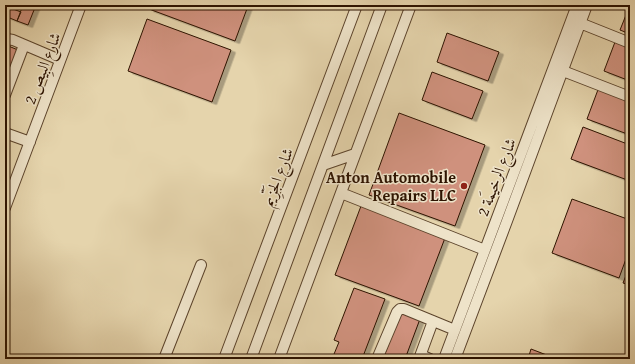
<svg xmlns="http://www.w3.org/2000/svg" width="635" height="364" font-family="'Gentium Book Plus',Amiri,serif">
	<defs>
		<filter id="shadow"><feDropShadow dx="4.5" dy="2.5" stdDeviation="0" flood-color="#0004"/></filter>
	</defs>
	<rect width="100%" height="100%" fill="#e5d4ac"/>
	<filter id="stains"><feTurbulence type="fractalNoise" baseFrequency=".005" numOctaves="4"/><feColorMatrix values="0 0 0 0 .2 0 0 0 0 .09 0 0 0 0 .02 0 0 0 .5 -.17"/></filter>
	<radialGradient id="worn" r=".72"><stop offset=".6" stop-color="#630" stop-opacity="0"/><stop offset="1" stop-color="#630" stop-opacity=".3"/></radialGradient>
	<path fill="#cf917d" stroke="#2d1300" filter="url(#shadow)" d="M 23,5 L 30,7 L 31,5 L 36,5 L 28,25 L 17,21 Z
		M 151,5 L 244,5 L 248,6 L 235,41 L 149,9 Z
		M 630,5 L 630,34 L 620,30 Z
		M 5,6 L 21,12 L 17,21 L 5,16 Z
		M 147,19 L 231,50 L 212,102 L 128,71 Z
		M 447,33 L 499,52 L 488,81 L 437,62 Z
		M 615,42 L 630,48 L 630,81 L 604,71 Z
		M 6,45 L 18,50 L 5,84 L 5,47 Z
		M 432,72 L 483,91 L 472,119 L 422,100 Z
		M 599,87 L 630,98 L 630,135 L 587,119 Z
		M 399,113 L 485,145 L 455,226 L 369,195 Z
		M 583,127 L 630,145 L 630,181 L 571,159 Z
		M 572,199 L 630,220 L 630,248 L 619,278 L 552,253 Z
		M 361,206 L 445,238 L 419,306 L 335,275 Z
		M 630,265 L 630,285 L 623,283 Z
		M 354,288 L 385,299 L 362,359 L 332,359 L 339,342 L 334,340 Z
		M 401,311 L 420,319 L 405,359 L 383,359 Z
		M 531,349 L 557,359 L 528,359 Z"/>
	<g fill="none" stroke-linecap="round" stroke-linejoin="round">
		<defs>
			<path id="minor" d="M 580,23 L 630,43
				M 5,40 L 7,39 L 13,40 L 60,60
				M 563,71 L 630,97
				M 5,95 L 24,45
				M 5,133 L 30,142
				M 323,165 L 355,154
				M 341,193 L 485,250
				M 5,208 L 81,5
				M 421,355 L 430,359
				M 164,359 L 201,265
				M 224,359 L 357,5
				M 251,359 L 382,5
				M 279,359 L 411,5
				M 377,359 L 397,312 L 400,309 L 404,309 L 455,330
				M 419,359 L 433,321
				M 444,359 L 577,5
				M 455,359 L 507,221 L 587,5"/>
		</defs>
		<use href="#minor" stroke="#5b432b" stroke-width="12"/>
		<use href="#minor" stroke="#eee3c9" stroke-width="10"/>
	</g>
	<circle fill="#8f2418" stroke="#eee3c9" stroke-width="1.5" cx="464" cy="186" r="4"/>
	<g text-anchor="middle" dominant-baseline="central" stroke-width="3" stroke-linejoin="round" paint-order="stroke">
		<g font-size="16" fill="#2d1300" stroke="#eee3c9">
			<text transform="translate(42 68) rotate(-69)">شارع البِيص 2</text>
			<text transform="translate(277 177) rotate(-69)">شارع الجَزِّيم</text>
			<text transform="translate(496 177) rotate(-69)">شارع الرخيمَة 2</text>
		</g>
		<g font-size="16" font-weight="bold" fill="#2d1300" stroke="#eee3c9" text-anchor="end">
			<text x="456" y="177">Anton Automobile<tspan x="456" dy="18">Repairs LLC</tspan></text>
		</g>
	</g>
	<rect width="635" height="364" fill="none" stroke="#e5d4ac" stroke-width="20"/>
	<rect x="6" y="6" width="623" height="352" fill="none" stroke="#2d1300" stroke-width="2"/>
	<rect x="10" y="10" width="615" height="344" fill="none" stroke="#2d1300"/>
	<rect width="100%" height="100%" filter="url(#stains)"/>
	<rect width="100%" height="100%" fill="url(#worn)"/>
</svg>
